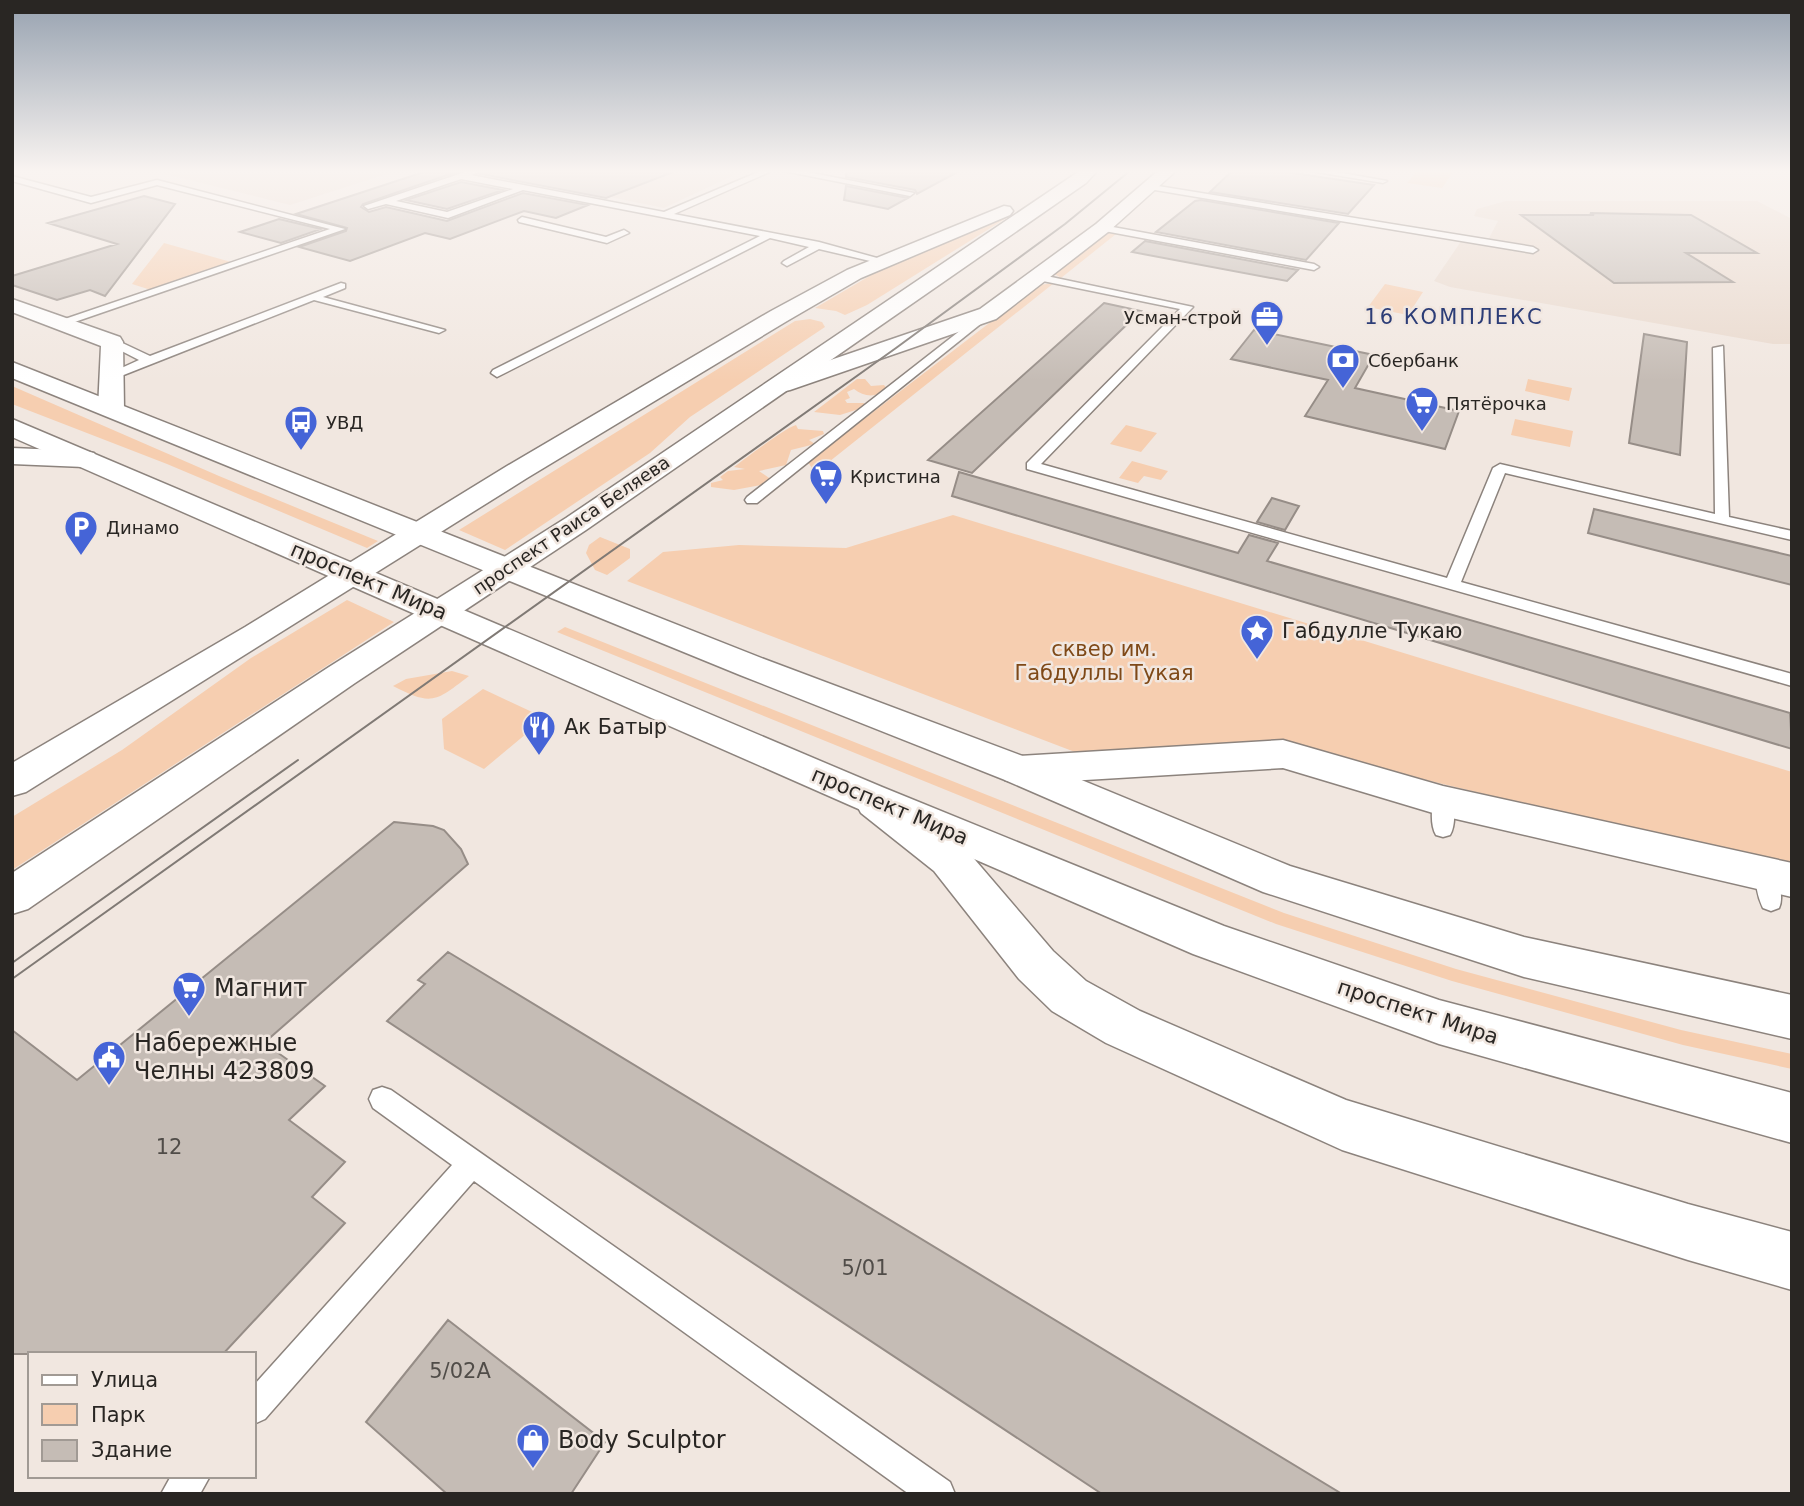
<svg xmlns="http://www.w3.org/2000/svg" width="1804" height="1506" font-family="'DejaVu Sans',sans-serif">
	<rect width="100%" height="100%" fill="#f1e7e0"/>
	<path fill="#e9d9cd" d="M 149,170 L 399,170 L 290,205 Z
		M 508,170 L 745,170 L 664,208 L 497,174 Z
		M 1506,201 L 1757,201 L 1792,219 L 1792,344 L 1773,344 L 1450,287 L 1434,281 L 1462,240 L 1487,242 L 1498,221 L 1474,216 L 1477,209 Z"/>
	<path fill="#f6ceb0" d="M 1399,170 L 1453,172 L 1442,188 L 1407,183 L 1415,173 Z
		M 1009,214 L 1013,214 L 867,305 L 845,315 L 836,311 L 815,308 L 890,264 Z
		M 1107,233 L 1116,234 L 1061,278 L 1053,273 Z
		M 164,243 L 231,262 L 151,290 L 132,284 Z
		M 1054,283 L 815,473 L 808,462 L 1039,285 Z
		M 1385,284 L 1423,292 L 1408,315 L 1368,307 Z
		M 810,319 L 822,322 L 825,327 L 690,417 L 650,453 L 505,550 L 459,530 L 795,321 Z
		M 857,379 L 865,379 L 871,386 L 884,385 L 887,389 C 876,398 864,397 854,389 L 847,392 L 850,398 L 845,400 L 847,403 L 864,403 L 865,407 L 840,415 L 814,412 Z
		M 1528,379 L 1572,388 L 1569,401 L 1525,391 Z
		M 12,386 L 219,476 L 378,541 L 367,548 L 167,464 L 12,404 Z
		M 1515,419 L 1573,431 L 1570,447 L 1511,435 Z
		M 796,425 L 798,429 L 823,431 L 824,434 L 809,440 L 815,444 L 791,450 L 786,465 L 759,471 L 772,480 L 761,485 L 734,490 L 711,487 L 711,483 L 723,480 L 720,477 L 728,471 L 745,469 L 734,467 C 746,458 785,428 796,425 Z
		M 1126,425 L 1157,433 L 1141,452 L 1110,444 Z
		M 1132,461 L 1168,471 L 1161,480 L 1144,476 L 1138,483 L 1119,478 Z
		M 953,515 L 1792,772 L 1792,869 L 1287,746 L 1088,757 L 627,581 L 663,552 L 739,545 L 846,548 Z
		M 600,537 L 630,549 L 630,558 L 607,575 L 595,570 L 586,553 L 589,545 Z
		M 347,600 L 394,622 L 12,870 L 12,817 L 122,750 L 251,658 Z
		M 565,627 L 1284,913 L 1456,969 L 1681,1030 L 1792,1054 L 1792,1069 L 1683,1045 L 1452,981 L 1276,924 L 557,632 Z
		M 452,671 L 469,676 C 435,702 432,706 393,686 L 406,679 Z
		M 483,689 L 545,718 L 484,769 L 444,749 L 442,719 Z"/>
	<path fill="#c5bcb5" stroke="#968d87" stroke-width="2" d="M 430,170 L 462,170 L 363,204 L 361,207 L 369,212 L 386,207 L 447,221 L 523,193 L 588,205 L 556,218 L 524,211 L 450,239 L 425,233 L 350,261 L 299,247 L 346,231 L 347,228 L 296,214 Z
		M 486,170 L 673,170 L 673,172 L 606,198 L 481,174 Z
		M 847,170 L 961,170 L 917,194 L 915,190 L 846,177 Z
		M 1233,170 L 1273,170 L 1374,185 L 1348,214 L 1210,192 Z
		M 461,182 L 503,190 L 447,209 L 406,200 Z
		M 846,186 L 908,198 L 888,209 L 844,200 Z
		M 144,196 L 175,204 L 105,296 L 90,290 L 57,300 L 12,285 L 12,276 L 117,244 L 48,223 Z
		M 1201,200 L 1339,223 L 1306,260 L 1156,232 L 1195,201 Z
		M 1590,213 L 1691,215 L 1757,253 L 1686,253 L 1733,282 L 1614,283 L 1521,215 L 1594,215 Z
		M 279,219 L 321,229 L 281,243 L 240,232 Z
		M 1145,241 L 1298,270 L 1287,281 L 1132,252 Z
		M 1104,303 L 1141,311 L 972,473 L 928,460 Z
		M 1254,330 L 1374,355 L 1355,388 L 1459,411 L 1445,449 L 1305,416 L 1328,380 L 1231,359 Z
		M 1644,334 L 1687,342 L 1680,455 L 1629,443 Z
		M 959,472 L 1238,553 L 1249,535 L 1278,543 L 1267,561 L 1790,713 L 1792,749 L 952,496 Z
		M 1272,498 L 1299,506 L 1285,530 L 1257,522 Z
		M 1594,509 L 1792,556 L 1792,585 L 1588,533 Z
		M 394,822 L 433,826 L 444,830 L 461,849 L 468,864 L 264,1043 L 325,1086 L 289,1120 L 345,1162 L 312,1197 L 345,1223 L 223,1354 L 12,1354 L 12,1030 L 77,1080 Z
		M 448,952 L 1342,1494 L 1102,1494 L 387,1021 L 425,984 L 418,980 Z
		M 448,1320 L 605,1442 L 571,1494 L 447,1494 L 366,1422 Z"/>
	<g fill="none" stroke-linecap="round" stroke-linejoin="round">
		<defs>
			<path id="lane" d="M 471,170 L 484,170 L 471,175 L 664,212 L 763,170 L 774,170 L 674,214 L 819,242 L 888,261 L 883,264 L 819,249 L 787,266 L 782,263 L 784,261 L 809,247 L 770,238 L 497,377 L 491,373 L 493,370 L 760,236 L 523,190 L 448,218 L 386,204 L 368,209 L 364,206 ZM 461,179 L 513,189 L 447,212 L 396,201 Z
				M 779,170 L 797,170 L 914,193 L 910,196 Z
				M 1305,170 L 1326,170 L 1387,181 L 1383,183 Z
				M 12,176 L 91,197 L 157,180 L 345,229 L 63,326 L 58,323 L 59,321 L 330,229 L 157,185 L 91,203 L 12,181 Z
				M 1152,185 L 1533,247 L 1538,250 L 1533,253 L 1149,189 Z
				M 522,217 L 606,237 L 624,230 L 629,233 L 607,243 L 519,222 L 518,220 Z
				M 1102,225 L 1314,264 L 1319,267 L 1314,270 L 1099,230 L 1099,226 Z
				M 1037,274 L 1193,307 L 1041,464 L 1447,578 L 1493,468 L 1500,464 L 1715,514 L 1713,348 L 1723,346 L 1729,517 L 1792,531 L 1792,540 L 1505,473 L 1461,582 L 1792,674 L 1792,686 L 1027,469 L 1027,463 L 1180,309 L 1033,279 L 1032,277 Z
				M 341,283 L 345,284 L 345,288 L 323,297 L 445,330 L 439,333 L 314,300 L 116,378 L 106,375 L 139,360 L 108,344 L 108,340 L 116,340 L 150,356 Z
				M 984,312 L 993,314 L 757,503 L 747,503 L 745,500 L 747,497 Z
				M 1443,794 L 1450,796 C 1455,805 1456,825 1450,835 L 1443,837 L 1436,835 C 1430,825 1431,805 1436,796 Z
				M 1766,866 L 1774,869 C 1779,879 1784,898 1779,908 L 1771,911 L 1763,908 C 1758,898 1753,879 1758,869 Z
				M 382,1087 L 391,1090 L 950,1482 L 955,1494 L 909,1494 L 474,1181 L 265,1419 L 254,1424 L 254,1385 L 452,1165 L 373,1108 L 369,1099 L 373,1090 Z
				M 171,1476 L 210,1476 L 200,1494 L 161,1494 Z"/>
			<path id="street" d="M 1159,170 L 1177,170 L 1108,232 L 996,319 L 790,390 L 781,392 L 772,390 L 769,385 L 772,380 L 980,309 L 1096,224 Z
				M 12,299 L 120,337 L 123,342 L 124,409 L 120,414 L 111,417 L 102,414 L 98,409 L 101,346 L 12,312 Z
				M 12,448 L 84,451 L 94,453 L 98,459 L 94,465 L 84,467 L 12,464 Z
				M 1283,740 L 1443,786 L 1792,863 L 1792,897 L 1443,816 L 1283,768 L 1019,784 L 1005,780 L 999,770 L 1005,760 L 1019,756 Z
				M 875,787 L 889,791 L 964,847 L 1053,951 L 1086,981 L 1140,1011 L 1346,1100 L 1688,1204 L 1792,1232 L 1792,1290 L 1688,1260 L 1342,1150 L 1106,1043 L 1052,1011 L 1019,979 L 934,871 L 861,813 L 855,802 L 861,791 Z"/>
			<path id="secondary" d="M 1081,170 L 1098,170 L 1086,183 L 586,530 L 355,683 L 28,909 L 12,914 L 12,873 L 329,667 L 566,518 Z
				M 1004,206 L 1010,207 L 1013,211 L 1010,215 L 861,278 L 787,321 L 527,478 L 26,792 L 12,796 L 12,763 L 245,627 L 507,466 L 771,311 L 847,270 Z"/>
			<path id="primary" d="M 12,362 L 764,659 L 1033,760 L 1290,866 L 1524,937 L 1792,995 L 1792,1039 L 1524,977 L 1263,892 L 1005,780 L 740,675 L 12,378 Z
				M 12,419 L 882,787 L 1224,926 L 1439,1000 L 1792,1093 L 1792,1143 L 1439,1044 L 1193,954 L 854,807 L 12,437 Z"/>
		</defs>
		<use href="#lane" stroke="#8c837d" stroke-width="3"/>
		<use href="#street" stroke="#8c837d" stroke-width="3"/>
		<use href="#secondary" stroke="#8c837d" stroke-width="3"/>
		<use href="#primary" stroke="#8c837d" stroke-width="3"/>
		<use href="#lane" fill="#fff" fill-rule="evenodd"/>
		<use href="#street" fill="#fff" fill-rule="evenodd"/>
		<use href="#secondary" fill="#fff" fill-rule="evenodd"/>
		<use href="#primary" fill="#fff" fill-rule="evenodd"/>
		<path stroke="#807a75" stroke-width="2" d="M 12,963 L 298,760
			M 12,979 L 896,348 L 1065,224 L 1131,170"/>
	</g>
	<linearGradient id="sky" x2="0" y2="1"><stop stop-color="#97a2b0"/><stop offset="0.45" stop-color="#f9f4f1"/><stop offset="1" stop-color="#f9f4f1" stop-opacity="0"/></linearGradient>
	<rect width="1804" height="381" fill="url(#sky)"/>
	<defs>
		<symbol id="office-pin" viewBox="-11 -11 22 30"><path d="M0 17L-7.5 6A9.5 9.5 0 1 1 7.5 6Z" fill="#4564d7" stroke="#f1e7e0"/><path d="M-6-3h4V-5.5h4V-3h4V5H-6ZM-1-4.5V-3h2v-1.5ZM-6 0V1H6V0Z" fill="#fff"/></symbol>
		<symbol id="bank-pin" viewBox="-11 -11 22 30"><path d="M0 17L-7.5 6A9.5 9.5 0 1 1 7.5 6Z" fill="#4564d7" stroke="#f1e7e0"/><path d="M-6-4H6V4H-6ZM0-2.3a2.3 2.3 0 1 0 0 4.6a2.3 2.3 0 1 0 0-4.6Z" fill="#fff"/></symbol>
		<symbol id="supermarket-pin" viewBox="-11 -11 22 30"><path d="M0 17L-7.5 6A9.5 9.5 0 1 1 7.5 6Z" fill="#4564d7" stroke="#f1e7e0"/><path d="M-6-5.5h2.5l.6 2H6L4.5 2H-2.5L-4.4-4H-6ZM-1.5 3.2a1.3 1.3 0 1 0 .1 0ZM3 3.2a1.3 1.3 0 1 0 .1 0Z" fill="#fff"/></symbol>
		<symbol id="bus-pin" viewBox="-11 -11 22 30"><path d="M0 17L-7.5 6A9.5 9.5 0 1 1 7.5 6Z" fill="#4564d7" stroke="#f1e7e0"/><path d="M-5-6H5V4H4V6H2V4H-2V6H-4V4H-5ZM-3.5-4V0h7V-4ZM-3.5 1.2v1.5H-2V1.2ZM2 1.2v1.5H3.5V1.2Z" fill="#fff"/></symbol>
		<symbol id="parking-pin" viewBox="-11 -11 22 30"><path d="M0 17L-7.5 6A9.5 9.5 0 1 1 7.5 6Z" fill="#4564d7" stroke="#f1e7e0"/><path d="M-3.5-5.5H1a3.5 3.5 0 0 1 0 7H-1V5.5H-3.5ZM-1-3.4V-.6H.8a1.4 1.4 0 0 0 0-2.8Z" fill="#fff"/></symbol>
		<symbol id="sight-pin" viewBox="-11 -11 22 30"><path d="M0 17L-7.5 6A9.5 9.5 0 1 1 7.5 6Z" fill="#4564d7" stroke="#f1e7e0"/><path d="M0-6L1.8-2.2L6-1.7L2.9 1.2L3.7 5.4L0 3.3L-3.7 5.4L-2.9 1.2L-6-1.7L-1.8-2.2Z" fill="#fff"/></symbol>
		<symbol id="restaurant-pin" viewBox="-11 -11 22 30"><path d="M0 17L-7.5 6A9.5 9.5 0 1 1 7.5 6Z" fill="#4564d7" stroke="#f1e7e0"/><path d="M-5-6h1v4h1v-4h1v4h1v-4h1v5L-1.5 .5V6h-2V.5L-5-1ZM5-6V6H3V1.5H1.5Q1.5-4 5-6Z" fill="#fff"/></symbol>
		<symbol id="civic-pin" viewBox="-11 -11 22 30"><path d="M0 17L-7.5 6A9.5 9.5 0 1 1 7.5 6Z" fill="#4564d7" stroke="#f1e7e0"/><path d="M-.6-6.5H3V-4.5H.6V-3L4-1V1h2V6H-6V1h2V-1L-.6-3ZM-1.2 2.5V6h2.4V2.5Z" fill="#fff"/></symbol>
		<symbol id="shop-pin" viewBox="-11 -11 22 30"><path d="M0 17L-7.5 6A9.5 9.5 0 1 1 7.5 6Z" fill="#4564d7" stroke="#f1e7e0"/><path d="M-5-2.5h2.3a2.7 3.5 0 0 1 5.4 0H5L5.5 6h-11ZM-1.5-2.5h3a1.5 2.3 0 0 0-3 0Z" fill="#fff"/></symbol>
	</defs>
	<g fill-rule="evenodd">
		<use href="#office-pin" x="1248" y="298" width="38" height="52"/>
		<use href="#bank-pin" x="1324" y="341" width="38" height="52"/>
		<use href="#supermarket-pin" x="1403" y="384" width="38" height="52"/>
		<use href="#bus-pin" x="282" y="403" width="38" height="52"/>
		<use href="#supermarket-pin" x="807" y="457" width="38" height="52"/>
		<use href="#parking-pin" x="62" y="508" width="38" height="52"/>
		<use href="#sight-pin" x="1238" y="612" width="38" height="52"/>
		<use href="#restaurant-pin" x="520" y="708" width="38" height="52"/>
		<use href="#supermarket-pin" x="170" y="969" width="38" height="52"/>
		<use href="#civic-pin" x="90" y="1038" width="38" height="52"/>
		<use href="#shop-pin" x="514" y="1421" width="38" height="52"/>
	</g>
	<g text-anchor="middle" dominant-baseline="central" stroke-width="5" stroke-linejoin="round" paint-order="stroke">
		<g font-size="18" fill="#292623" stroke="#f1e7e0" text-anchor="start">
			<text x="1242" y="317" text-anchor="end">Усман-строй</text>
			<text x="1368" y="360">Сбербанк</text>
			<text x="1446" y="403">Пятёрочка</text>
			<text x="326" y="422">УВД</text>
			<text x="850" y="476">Кристина</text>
			<text x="106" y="527">Динамо</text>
		</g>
		<g font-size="18" fill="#292623" stroke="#f1e7e0">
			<text transform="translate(571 525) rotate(-34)">проспект Раиса Беляева</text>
		</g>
		<g font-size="21" letter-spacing="2" fill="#2c3d77" stroke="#f1e7e0">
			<text x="1454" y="317">16 КОМПЛЕКС</text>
		</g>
		<g font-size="21" fill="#292623" stroke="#f1e7e0">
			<text transform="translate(369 581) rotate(23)">проспект Мира</text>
			<text transform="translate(890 806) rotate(23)">проспект Мира</text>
			<text transform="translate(1418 1012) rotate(18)">проспект Мира</text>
		</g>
		<g font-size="21" fill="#292623" stroke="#f1e7e0" text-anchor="start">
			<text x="1282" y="631">Габдулле Тукаю</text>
			<text x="564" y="727">Ак Батыр</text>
		</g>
		<g font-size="21" fill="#7f4917" stroke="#f1e7e0">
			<text x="1104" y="649">сквер им.<tspan x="1104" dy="24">Габдуллы Тукая</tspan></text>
		</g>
		<g font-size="21" fill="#504c48">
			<text x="169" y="1147">12</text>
			<text x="865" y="1268">5/01</text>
			<text x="460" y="1371">5/02А</text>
		</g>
		<g font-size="24" fill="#292623" stroke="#f1e7e0" text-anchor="start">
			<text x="214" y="988">Магнит</text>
			<text x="134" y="1043">Набережные<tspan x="134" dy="28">Челны 423809</tspan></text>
			<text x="558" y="1440">Body Sculptor</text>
		</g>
	</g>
	<rect width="1804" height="1506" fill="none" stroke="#292623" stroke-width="28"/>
	<rect x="28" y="1352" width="228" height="126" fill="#f1e7e0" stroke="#a19a94" stroke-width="2"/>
	<rect x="42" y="1375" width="35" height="10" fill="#ffffff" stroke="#a19a94" stroke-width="2"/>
	<text x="91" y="1387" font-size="21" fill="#292623">Улица</text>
	<rect x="42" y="1404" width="35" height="21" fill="#f6ceb0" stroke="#a19a94" stroke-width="2"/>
	<text x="91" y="1422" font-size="21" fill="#292623">Парк</text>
	<rect x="42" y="1440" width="35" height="21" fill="#c5bcb5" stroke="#a19a94" stroke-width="2"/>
	<text x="91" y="1457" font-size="21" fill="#292623">Здание</text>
</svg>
